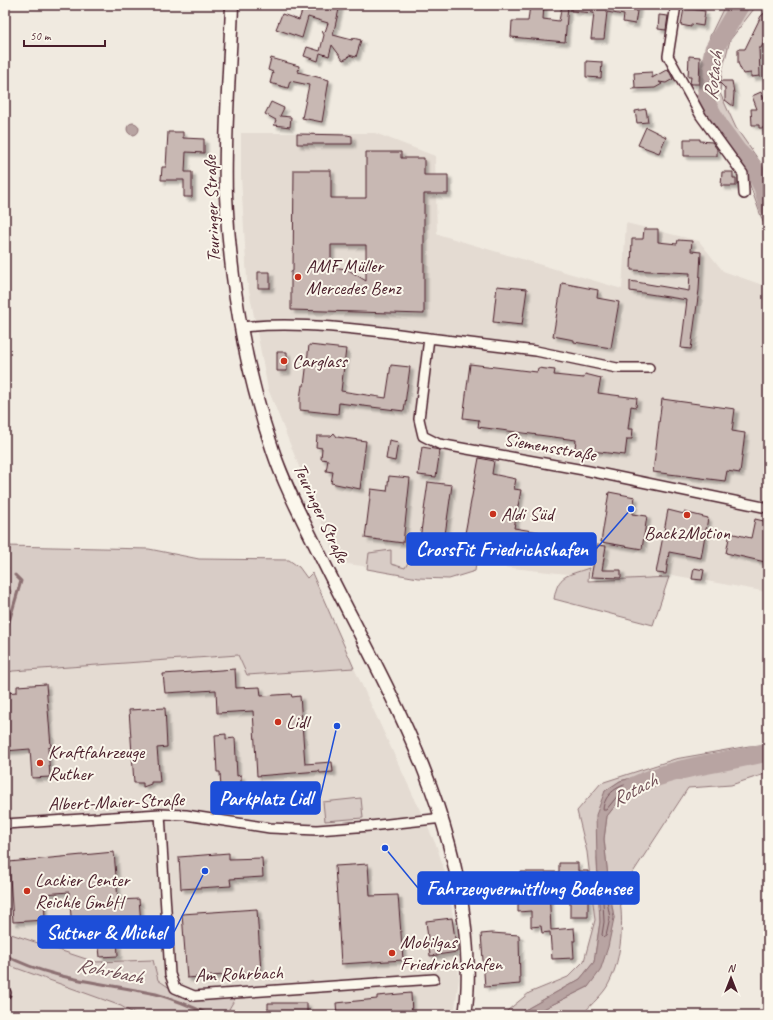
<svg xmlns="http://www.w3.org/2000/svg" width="773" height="1020" font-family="Caveat,sans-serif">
	<defs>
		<filter id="shadow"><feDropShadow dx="3.5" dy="3.5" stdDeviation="1" flood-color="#0004"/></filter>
	</defs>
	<rect width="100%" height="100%" fill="#f0eae0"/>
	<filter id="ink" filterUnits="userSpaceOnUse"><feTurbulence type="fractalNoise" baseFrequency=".025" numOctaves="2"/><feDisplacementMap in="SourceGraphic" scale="8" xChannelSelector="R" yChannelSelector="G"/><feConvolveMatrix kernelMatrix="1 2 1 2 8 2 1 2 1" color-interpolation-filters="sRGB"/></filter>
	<g filter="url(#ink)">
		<path fill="#e4dbd2" d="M 241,133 L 375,133 L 435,156 L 437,234 L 622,289 L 626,223 L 699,241 L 723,271 L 768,287 L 768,592 L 672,575 L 622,580 L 467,563 L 451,578 L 340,563 L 324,529 L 268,389 L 247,280 L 241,177 Z
			M 238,655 L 247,675 L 354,668 L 437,847 L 447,879 L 456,935 L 459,979 L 454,1015 L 5,1015 L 5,673 L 13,671 Z"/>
		<path fill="#d8ccc6" stroke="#917678" d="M 725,5 L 757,5 L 730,40 L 722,71 L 720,93 L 736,128 L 758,159 L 768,180 L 768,236 L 746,174 L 707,116 L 698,90 L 710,36 Z
			M 463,539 L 459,560 L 476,563 L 475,571 L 449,579 L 418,578 L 367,569 L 369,553 L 391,550 L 391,564 L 405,568 L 412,555 L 442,556 Z
			M 5,546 L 149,549 L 199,559 L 289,560 L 299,567 L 307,578 L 312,573 L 354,668 L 247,675 L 238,655 L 13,671 L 5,673 L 5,608 L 11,591 L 5,583 Z
			M 589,568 L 588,581 L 669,577 L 653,625 L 554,599 C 558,574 567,576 589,568 Z
			M 768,745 L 768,773 L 731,785 L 688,788 L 619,894 C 624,921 622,958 609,983 C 604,994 591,1004 583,1014 L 531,1015 L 588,987 L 614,918 L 609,887 L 604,839 L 607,816 L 622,797 L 658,778 L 655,772 L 620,781 L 605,791 L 597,859 L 600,922 L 594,962 L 580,979 L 516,1015 L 502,1015 L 529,993 L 568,977 L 584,961 L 595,920 L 587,852 L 577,811 L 601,783 L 675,759 L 749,746 Z
			M 361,798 L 363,818 L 325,821 L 323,802 Z
			M 5,932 L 95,962 L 153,960 L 158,980 L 180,995 L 192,1000 L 236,997 L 229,1009 L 238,1015 L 136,1015 L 121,1006 L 5,964 Z"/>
		<path fill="#b8a4a2" stroke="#8c6f72" d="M127 129a6 6 0 1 1 12 0a6 6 0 1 1-12 0Z
			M 655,772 L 658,779 L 622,797 L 607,816 L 604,839 L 609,887 L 614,918 L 608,947 L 600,971 L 588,987 L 531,1015 L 516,1015 L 580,979 L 594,962 L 600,922 L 597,859 L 596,815 L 605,791 L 620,781 Z"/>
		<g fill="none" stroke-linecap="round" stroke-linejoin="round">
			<path stroke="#76545b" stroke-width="1" d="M 635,782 L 636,785 L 619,794 L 606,810 L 603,810 C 604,793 619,785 635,782 Z
				M 605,899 L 607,901 L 610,918 L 606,936 L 604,937 L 602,935 L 604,922 L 603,901 Z"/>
			<path stroke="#8c6f72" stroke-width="3" d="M 5,567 L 7,568
				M 5,635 L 21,581 L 15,575
				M 5,955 C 51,980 106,983 156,994 C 174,999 193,1007 210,1015"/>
			<path stroke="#b8a4a2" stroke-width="19" d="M 740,5 L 714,49 L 709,72 L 706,103 L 720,128 L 737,151 L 753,167 L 763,187 L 768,206
				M 634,786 C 677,766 723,763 768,752"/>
		</g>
		<path fill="#c8b8b3" stroke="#4a1f2b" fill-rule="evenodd" filter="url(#shadow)" d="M 304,5 L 340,5 L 333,35 L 352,40 L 353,38 L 361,40 L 356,57 L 349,55 L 348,58 L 343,60 L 332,45 L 329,56 L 320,53 L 318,61 L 304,56 L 307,47 L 320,51 L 324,35 L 322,31 L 325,32 L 328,23 L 308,17 L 302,38 L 276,29 L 282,14 L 299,20 Z
			M 530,5 L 544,5 L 543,19 L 559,21 L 562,5 L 568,5 L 565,42 L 511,37 L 512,21 L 528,21 Z
			M 571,5 L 638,5 L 635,24 L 623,22 L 624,15 L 607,12 L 604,39 L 591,39 L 594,13 L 571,11 Z
			M 684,8 L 705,11 L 703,26 L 691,24 L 691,27 L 681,25 Z
			M 768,10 L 768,34 L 761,48 L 759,48 L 760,76 L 751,77 L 751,73 L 743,74 L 738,63 L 738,49 L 745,49 L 761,16 Z
			M 659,15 L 668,16 L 666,30 L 658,29 Z
			M 689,56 L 700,57 L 699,84 L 690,84 L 691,77 L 688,77 Z
			M 271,58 L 299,66 L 298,72 L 329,80 L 322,122 L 302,118 L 309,85 L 290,81 L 288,88 L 270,83 L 273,72 L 268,70 Z
			M 586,61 L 602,62 L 601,78 L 586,77 Z
			M 668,69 L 673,79 L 666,83 L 659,82 L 662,84 L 655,88 L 631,89 L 635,87 L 634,73 L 652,72 L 652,78 Z
			M 718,81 L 732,81 L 734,93 L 733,106 L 725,100 L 725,88 Z
			M 761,92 L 768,109 L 768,128 L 759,128 L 759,125 L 752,125 L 751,109 L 757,109 L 752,96 Z
			M 271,102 L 284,108 L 280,116 L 291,117 L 290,127 L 274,125 L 276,120 L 265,114 Z
			M 646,109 L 648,122 L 637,123 L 635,111 Z
			M 646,127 L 666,137 L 659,153 L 638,145 Z
			M 168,132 L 183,132 L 183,138 L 204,139 L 204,153 L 186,152 L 185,172 L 192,172 L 192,197 L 184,197 L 184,180 L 161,180 L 162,167 L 166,167 Z
			M 297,134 L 347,135 L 352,136 L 352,144 L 297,144 Z
			M 684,139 L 700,139 L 700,141 L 712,142 L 717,149 L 717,156 L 684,156 Z
			M 366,152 L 401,152 L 401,158 L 424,158 L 424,175 L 448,175 L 448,194 L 424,194 L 424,314 L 291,310 L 291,272 L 293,271 L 294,170 L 331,170 L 331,198 L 366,198 ZM 331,245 L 366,245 L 366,281 L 347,269 L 331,267 Z
			M 722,172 L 733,172 L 733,178 L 736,178 L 736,186 L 721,186 Z
			M 644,229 L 658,229 L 658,242 L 677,244 L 678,240 L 692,241 L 691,251 L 701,252 L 699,290 L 691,349 L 681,348 L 687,300 L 630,291 L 630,281 L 689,291 L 690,273 L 631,270 L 632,239 L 643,239 Z
			M 258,272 L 270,272 L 270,288 L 258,288 Z
			M 562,283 L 598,290 L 597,298 L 619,302 L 611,348 L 574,342 L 574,340 L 553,336 Z
			M 497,286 L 527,289 L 522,325 L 493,322 Z
			M 309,345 L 346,349 L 341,391 L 386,398 L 391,365 L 410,367 L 404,411 L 339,403 L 338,414 L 300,410 L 300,398 L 302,386 L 304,386 Z
			M 277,352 L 287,352 L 287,371 L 277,371 Z
			M 470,364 L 537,372 L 538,368 L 555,370 L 554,375 L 584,378 L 585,374 L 601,378 L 598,393 L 637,398 L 636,407 L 631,406 L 628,429 L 633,429 L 632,439 L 627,439 L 625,455 L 575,449 L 576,440 L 478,427 L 479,420 L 463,418 Z
			M 662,399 L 735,409 L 732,431 L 745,433 L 740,473 L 727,471 L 725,481 L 653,472 Z
			M 334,433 L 337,437 L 366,441 L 360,489 L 331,483 L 333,472 L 326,471 L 328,460 L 321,459 L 322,448 L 316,447 L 317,436 L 331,436 Z
			M 389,440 L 398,442 L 395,461 L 386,459 Z
			M 422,447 L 440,450 L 436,477 L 418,475 Z
			M 479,458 L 494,461 L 492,474 L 516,479 L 514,489 L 521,490 L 514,528 L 539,532 L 538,541 L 512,538 L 511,547 L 464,539 Z
			M 389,476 L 410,478 L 403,543 L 365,538 L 371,489 L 387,491 Z
			M 428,482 L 452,485 L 443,549 L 419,546 Z
			M 609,492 L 635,497 L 632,514 L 647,516 L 642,549 L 601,542 Z
			M 668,510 L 684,514 L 684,512 L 708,518 L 701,558 L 669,552 L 666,574 L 656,573 Z
			M 755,519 L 768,522 L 768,548 L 765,562 L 726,553 L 730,533 L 751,538 Z
			M 597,545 L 606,546 L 602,570 L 621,570 L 621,578 L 591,577 Z
			M 694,568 L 704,570 L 702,580 L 692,579 Z
			M 235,669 L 236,688 L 260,687 L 261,696 L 291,694 L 292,697 L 300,696 L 305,764 L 332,762 L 333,772 L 320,773 L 319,771 L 257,776 L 253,711 L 217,713 L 216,690 L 165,693 L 163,674 Z
			M 46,684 L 51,747 L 48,748 L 50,777 L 32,778 L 30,749 L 5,751 L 5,693 L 17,692 L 17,686 Z
			M 165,708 L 167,747 L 157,748 L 160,782 L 151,782 L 151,784 L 143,787 L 143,783 L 134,783 L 129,710 Z
			M 226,734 L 226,739 L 235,738 L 237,776 L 241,775 L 241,788 L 221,789 L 220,772 L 217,772 L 215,735 Z
			M 114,852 L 118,900 L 139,899 L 142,936 L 117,938 L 118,956 L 100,957 L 98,938 L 73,940 L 69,892 L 44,894 L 45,920 L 13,922 L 9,862 Z
			M 229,853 L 229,859 L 262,858 L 263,877 L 230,879 L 231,886 L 181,889 L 179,857 Z
			M 559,863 L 578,863 L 578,871 L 588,871 L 588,917 L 570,917 L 570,888 L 549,888 L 551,930 L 574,928 L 575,941 L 573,941 L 574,958 L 552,959 L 550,932 L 542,933 L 541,926 L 531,927 L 531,911 L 518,912 L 518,904 L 520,903 L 520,872 L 559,872 Z
			M 368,864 L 370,896 L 398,895 L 403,960 L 341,964 L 335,866 Z
			M 257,909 L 261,972 L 187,978 L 182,914 Z
			M 452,918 L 457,952 L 430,956 L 426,921 Z
			M 492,933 L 519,935 L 520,984 L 485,987 L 481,934 Z
			M 411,993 L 412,1015 L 337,1015 L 336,1003 L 377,999 L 377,996 Z
			M 268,1003 L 307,1003 L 307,1015 L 268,1015 Z"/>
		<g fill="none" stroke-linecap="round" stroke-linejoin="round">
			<defs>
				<path id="street" d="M 676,5 L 668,56 L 701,116 L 743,174 L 744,194
					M 242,327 C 304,321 367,330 429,338 L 419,419 L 423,436 L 439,444 L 589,471 L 768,508
					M 429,338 L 536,351 L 617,368 L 649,368
					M 160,814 L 170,974 L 175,988 L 194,996 L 434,979
					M 5,824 L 160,814 L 186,815 L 270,828 L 317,830 L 370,826 L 443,818
					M 5,994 L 6,993"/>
				<path id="secondary" d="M 232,5 C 230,68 224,133 226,196 C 230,282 245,369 273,451 C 285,487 304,522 321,557 C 379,675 448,786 464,920 C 468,952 470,983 465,1015"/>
			</defs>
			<use href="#street" stroke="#4a1f2b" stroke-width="12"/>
			<use href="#secondary" stroke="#4a1f2b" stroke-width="15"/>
			<use href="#street" stroke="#fbf7ec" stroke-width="9"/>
			<use href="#secondary" stroke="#fbf7ec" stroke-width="12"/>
		</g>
	</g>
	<g fill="#c8321e" stroke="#fbf7ec" stroke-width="1.5">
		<circle cx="298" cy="277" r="4"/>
		<circle cx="284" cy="361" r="4"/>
		<circle cx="493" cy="514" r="4"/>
		<circle cx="687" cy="515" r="4"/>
		<circle cx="278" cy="722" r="4"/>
		<circle cx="40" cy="763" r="4"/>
		<circle cx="27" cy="891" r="4"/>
		<circle cx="392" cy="953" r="4"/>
	</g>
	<g text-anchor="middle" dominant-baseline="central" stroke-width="4" stroke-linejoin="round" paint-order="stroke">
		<g font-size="19" fill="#4a1f2b" stroke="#fbf7ec">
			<text transform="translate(212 209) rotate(-92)">Teuringer Straße</text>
			<text transform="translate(550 447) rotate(10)">Siemensstraße</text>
			<text transform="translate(321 513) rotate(65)">Teuringer Straße</text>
			<text transform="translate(116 802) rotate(-2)">Albert-Maier-Straße</text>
			<text transform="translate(239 974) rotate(-2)">Am Rohrbach</text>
		</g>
		<g font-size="19" fill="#4a1f2b" stroke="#fbf7ec" text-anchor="start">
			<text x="306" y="266">AMF Müller<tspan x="306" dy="22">Mercedes Benz</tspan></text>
			<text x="292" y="361">Carglass</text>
			<text x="501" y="514">Aldi Süd</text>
			<text x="687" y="533" text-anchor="middle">Back2Motion</text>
			<text x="286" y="722">Lidl</text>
			<text x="48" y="752">Kraftfahrzeuge<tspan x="48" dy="22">Ruther</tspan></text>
			<text x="35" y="880">Lackier Center<tspan x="35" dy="22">Reichle GmbH</tspan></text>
			<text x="400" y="942">Mobilgas<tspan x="400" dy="22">Friedrichshafen</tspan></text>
		</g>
		<g font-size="20" font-style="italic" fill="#704e55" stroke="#fbf7ec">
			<text transform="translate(713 76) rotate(-83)">Rotach</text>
			<text transform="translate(634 790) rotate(-28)">Rotach</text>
			<text transform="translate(110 971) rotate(11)">Rohrbach</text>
		</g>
	</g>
	<path fill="none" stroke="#1d4ed8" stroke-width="1.5" d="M631 509L596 549M337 726L320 798M385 848L418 888M205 871L174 932"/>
	<g fill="#1d4ed8" stroke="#fbf7ec" stroke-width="1.5">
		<circle cx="631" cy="509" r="4"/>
		<circle cx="337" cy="726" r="4"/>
		<circle cx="385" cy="848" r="4"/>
		<circle cx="205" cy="871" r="4"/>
	</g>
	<g fill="#1d4ed8" stroke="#1d4ed8" stroke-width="1.5">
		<rect x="407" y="533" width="189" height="32" rx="4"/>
		<rect x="211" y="782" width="109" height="32" rx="4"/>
		<rect x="418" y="872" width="221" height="32" rx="4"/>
		<rect x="38" y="916" width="136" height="32" rx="4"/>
	</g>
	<g font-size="20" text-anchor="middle" font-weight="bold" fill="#fff">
		<text x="502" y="556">CrossFit Friedrichshafen</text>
		<text x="266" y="805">Parkplatz Lidl</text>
		<text x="529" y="895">Fahrzeugvermittlung Bodensee</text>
		<text x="106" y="939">Suttner &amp; Michel</text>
	</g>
	<rect width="773" height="1020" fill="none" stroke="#fbf7ec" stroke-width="20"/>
	<rect x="10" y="10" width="753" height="1000" fill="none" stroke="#4a1f2b" stroke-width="1.5" filter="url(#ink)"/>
	<g transform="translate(731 978)" stroke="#fbf7ec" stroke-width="3" paint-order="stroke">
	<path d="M0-3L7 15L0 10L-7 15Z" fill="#4a1f2b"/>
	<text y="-6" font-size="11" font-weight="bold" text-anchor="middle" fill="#4a1f2b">N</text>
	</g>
	<path d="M24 40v6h81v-6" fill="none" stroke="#4a1f2b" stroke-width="2"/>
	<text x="30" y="40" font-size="12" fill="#4a1f2b" stroke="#fbf7ec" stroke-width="3" paint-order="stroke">50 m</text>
</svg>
